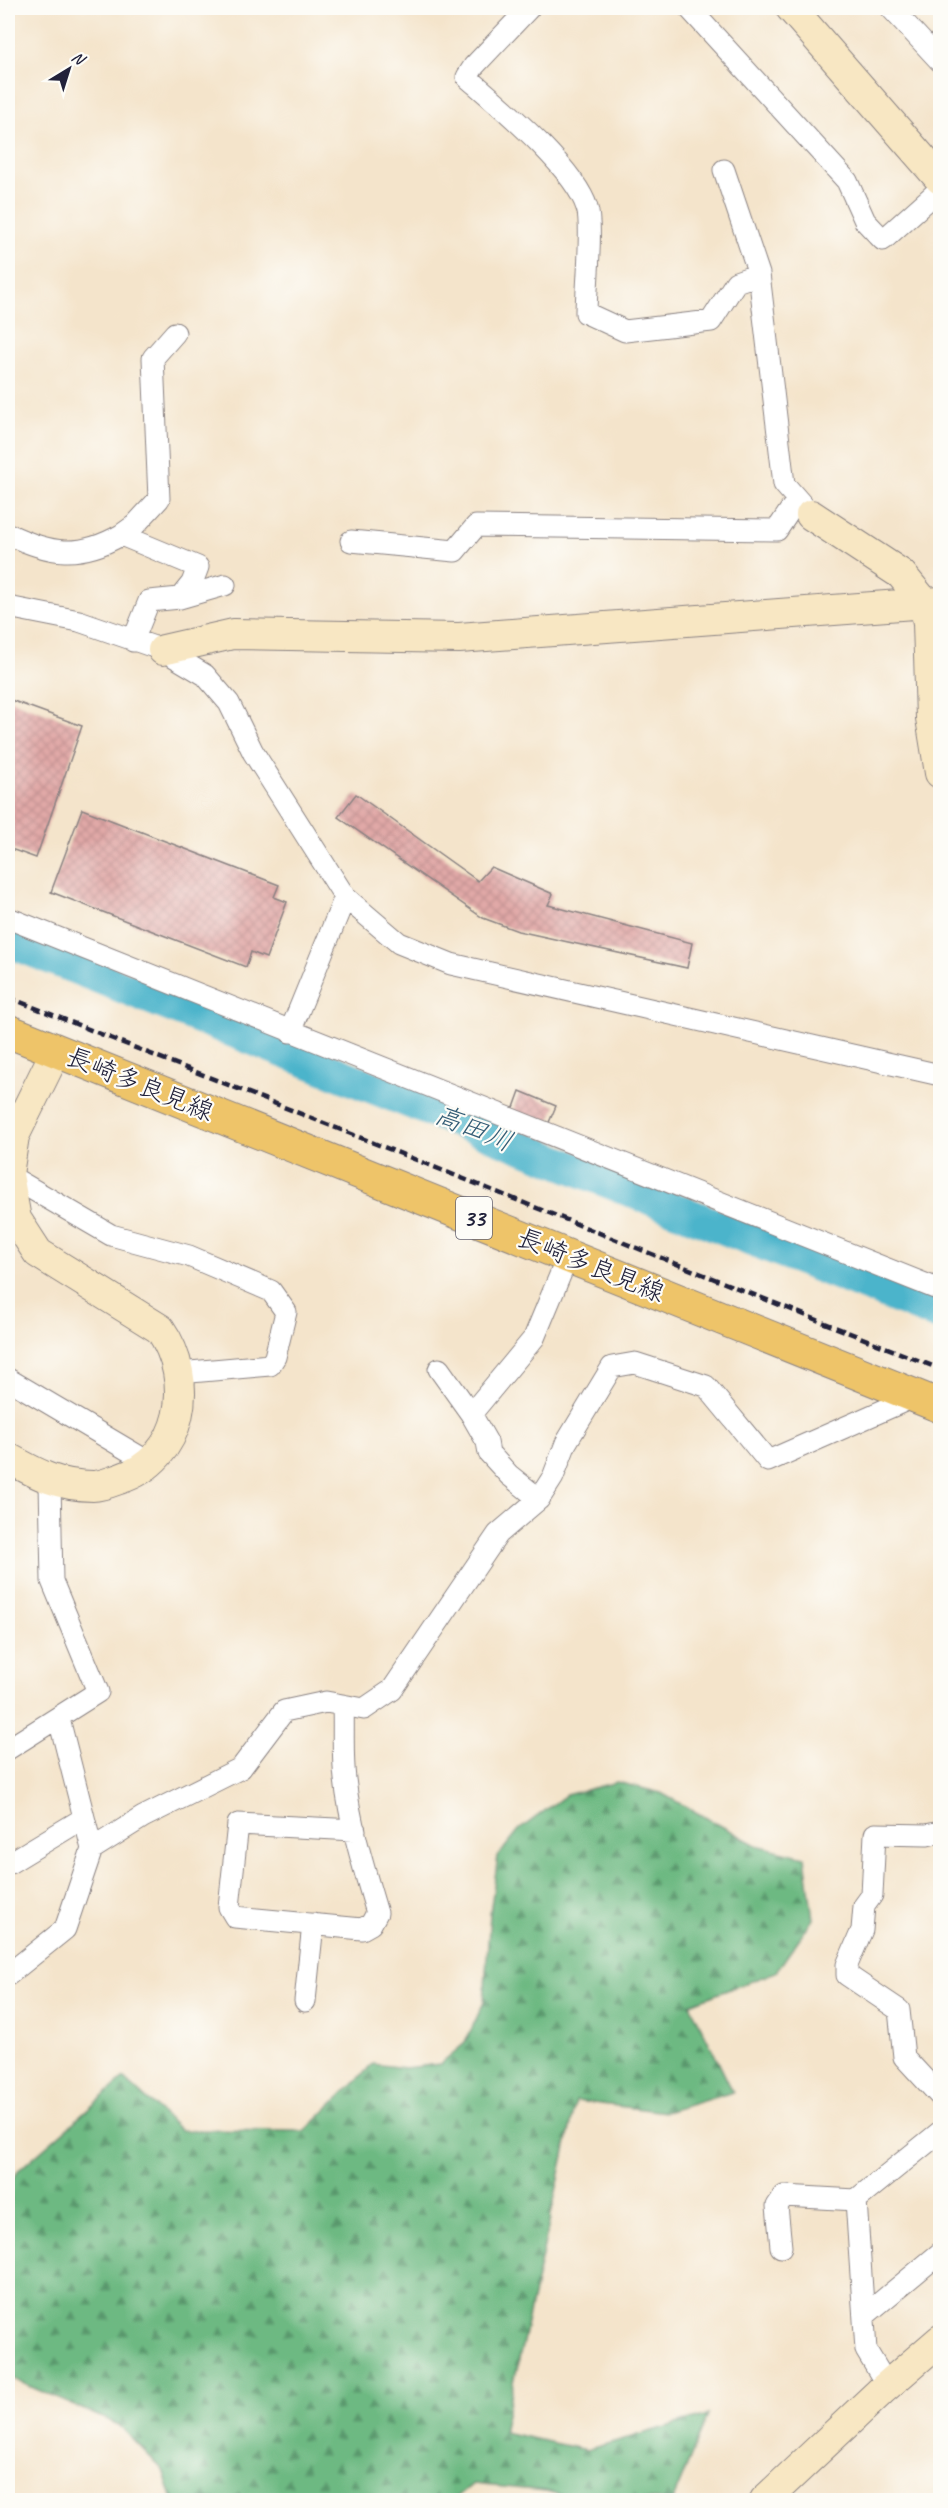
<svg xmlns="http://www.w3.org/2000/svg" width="948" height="2508" font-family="Caveat,'Klee One',sans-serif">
	<defs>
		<pattern id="forest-firs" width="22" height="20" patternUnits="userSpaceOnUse" patternTransform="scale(1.5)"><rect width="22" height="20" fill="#6db982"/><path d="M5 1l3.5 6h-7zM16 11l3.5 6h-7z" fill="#59966c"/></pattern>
		<pattern id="building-cross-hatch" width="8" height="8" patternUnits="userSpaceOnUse" patternTransform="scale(1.5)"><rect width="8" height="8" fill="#e1a9a7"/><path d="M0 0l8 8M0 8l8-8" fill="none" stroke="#c19191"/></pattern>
	</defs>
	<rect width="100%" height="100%" fill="#fdfcf7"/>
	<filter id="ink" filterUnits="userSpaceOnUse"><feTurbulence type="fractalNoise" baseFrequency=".0167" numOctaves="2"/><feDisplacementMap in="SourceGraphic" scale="12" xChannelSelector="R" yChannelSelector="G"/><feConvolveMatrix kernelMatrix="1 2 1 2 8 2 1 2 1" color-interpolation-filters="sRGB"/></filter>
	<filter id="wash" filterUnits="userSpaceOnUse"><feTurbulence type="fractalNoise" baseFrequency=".008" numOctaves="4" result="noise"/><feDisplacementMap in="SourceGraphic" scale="24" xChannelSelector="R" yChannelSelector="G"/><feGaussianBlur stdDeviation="1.35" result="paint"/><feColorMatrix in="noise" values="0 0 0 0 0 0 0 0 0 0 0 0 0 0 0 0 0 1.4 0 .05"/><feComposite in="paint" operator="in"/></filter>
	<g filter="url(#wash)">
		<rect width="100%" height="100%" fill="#f4e4cb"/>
		<path fill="url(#forest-firs)" stroke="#486e5e" stroke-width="1.5" d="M 617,1782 L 661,1793 L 756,1845 L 805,1857 L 813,1919 L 776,1972 L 690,2004 L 733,2092 L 666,2112 L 576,2101 L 503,2432 L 586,2450 L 708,2415 L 673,2500 L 580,2500 L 546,2491 L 473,2484 L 453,2500 L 173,2500 L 163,2470 L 119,2425 L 8,2377 L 8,2185 L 20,2169 L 124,2078 L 180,2130 L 305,2131 L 373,2064 L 405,2068 L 440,2064 L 465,2043 L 484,2002 L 490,1914 L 498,1856 L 519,1830 L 566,1795 Z"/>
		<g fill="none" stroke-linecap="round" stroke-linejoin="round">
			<path stroke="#4cb4cb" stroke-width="33" d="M 8,941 L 940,1315"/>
		</g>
		<g id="blocks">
			<path fill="url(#building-cross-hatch)" d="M 8,699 L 82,726 L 36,858 L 8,848 Z
				M 356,794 L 478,881 L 491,867 L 553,894 L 548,905 L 692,943 L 687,968 L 518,931 L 483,918 L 338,817 Z
				M 82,809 L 279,885 L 274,897 L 287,902 L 266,958 L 251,952 L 246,967 L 51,892 Z
				M 520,1091 L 556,1106 L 547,1127 L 512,1113 Z"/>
		</g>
	</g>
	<g filter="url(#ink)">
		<use href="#blocks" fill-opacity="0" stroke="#8b8383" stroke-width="1.5"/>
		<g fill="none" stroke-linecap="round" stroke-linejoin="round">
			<defs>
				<path id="street" d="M 529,8 L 474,66 L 467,77 C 499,105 575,168 587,208 C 593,225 586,291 586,313 L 625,331 L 711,321 L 736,282 L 759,274
					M 689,8 L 847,181 L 865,221 L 883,240 L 940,189
					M 891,8 L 940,61
					M 724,170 L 759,274 L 784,484 L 805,508
					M 8,534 C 50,554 79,559 121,535 L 198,567 L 192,583 L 180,598 L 149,601 L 133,641
					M 121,535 L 135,525 L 159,499 L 153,358 L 175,333
					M 351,541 L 455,551 L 476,526 L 777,530 L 797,500
					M 180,598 L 225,585
					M 8,607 L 79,621 L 163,650 L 205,675 L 229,703 L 253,752 L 345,897 L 399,943 L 451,964 L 940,1075
					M 8,918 L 940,1290
					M 290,1032 L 345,897
					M 8,1175 L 111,1235 L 189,1256 L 271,1291 L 286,1312 L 275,1357 L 270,1365 L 179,1373
					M 439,1369 L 471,1414
					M 8,1379 L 150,1463
					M 539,1499 L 509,1475 L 489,1453 L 487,1442 L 471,1414 L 534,1338 L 568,1256
					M 343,1705 C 344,1729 342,1755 345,1779 C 350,1824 364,1869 377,1913 L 371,1924 L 362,1929 L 235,1917 L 229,1907 L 238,1824 L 355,1830
					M 8,1749 L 98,1692 L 52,1581 L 50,1482
					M 940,1832 L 927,1835 L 875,1834 L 872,1895 L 864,1906 L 862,1930 L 847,1965 L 847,1975 L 899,2010 L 904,2057 L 940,2096
					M 92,1849 L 143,1817 L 241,1768 L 284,1711 L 326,1702 L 364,1709 L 392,1690 L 498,1534 L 539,1499 L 553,1477 L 566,1443 L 612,1367 L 635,1363 L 706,1386 L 768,1461 L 916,1396
					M 8,1864 L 84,1818
					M 8,1975 L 65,1929 L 92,1849 L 59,1719
					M 305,2001 L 313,1924
					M 781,2247 L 777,2206 L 784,2196 L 856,2200
					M 864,2316 L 940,2253
					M 887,2385 L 866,2350 L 856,2200 L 940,2132"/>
				<path id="secondary" d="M 791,8 L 940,179
					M 811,515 L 901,574 L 924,602 L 928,623 L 931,718 L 940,773
					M 163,650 L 233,634 L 459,638 L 940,602
					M 8,1174 L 14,1136 L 56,1051
					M 8,1175 L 16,1219 L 38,1253 L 160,1329 C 196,1381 184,1459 119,1479 C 111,1482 101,1486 93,1486 C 58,1486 37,1474 8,1458
					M 765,2500 L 881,2391 L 940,2340"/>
				<path id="primary" d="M 8,1031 L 940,1406"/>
			</defs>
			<use href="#street" stroke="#8b8383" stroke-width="23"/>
			<use href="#secondary" stroke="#8b8383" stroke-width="32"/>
			<use href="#primary" stroke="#8b8383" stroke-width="35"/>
			<use href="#street" stroke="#fff" stroke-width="21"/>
			<use href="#secondary" stroke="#f8e7c3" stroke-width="30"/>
			<use href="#primary" stroke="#eec469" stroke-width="33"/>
			<path stroke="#22223b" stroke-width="4.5" stroke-dasharray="9 4.5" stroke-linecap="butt" d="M 8,997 L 940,1369"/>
		</g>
	</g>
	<g text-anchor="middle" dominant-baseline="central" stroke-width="4.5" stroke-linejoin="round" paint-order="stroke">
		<rect fill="#fdfcf7" stroke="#646373" stroke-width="1.5" x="456" y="1197" width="36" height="42" rx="4.5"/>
		<g font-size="24" font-weight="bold" fill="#22223b">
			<text x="474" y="1218">33</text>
		</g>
		<g font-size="26" fill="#22223b" stroke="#fdfcf7">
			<text transform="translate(140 1084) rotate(22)">長崎多良見線</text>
			<text transform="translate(591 1265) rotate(22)">長崎多良見線</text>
		</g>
		<g font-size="27" font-style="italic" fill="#335c75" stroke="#fdfcf7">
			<text transform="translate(474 1128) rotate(22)">高田川</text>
		</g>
	</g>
	<rect width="948" height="2508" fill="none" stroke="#fdfcf7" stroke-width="30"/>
	<g transform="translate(69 69) rotate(38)" stroke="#fdfcf7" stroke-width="4.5" paint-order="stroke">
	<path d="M0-4.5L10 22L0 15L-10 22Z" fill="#22223b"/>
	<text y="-9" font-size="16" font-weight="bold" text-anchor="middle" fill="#22223b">N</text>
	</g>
</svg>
